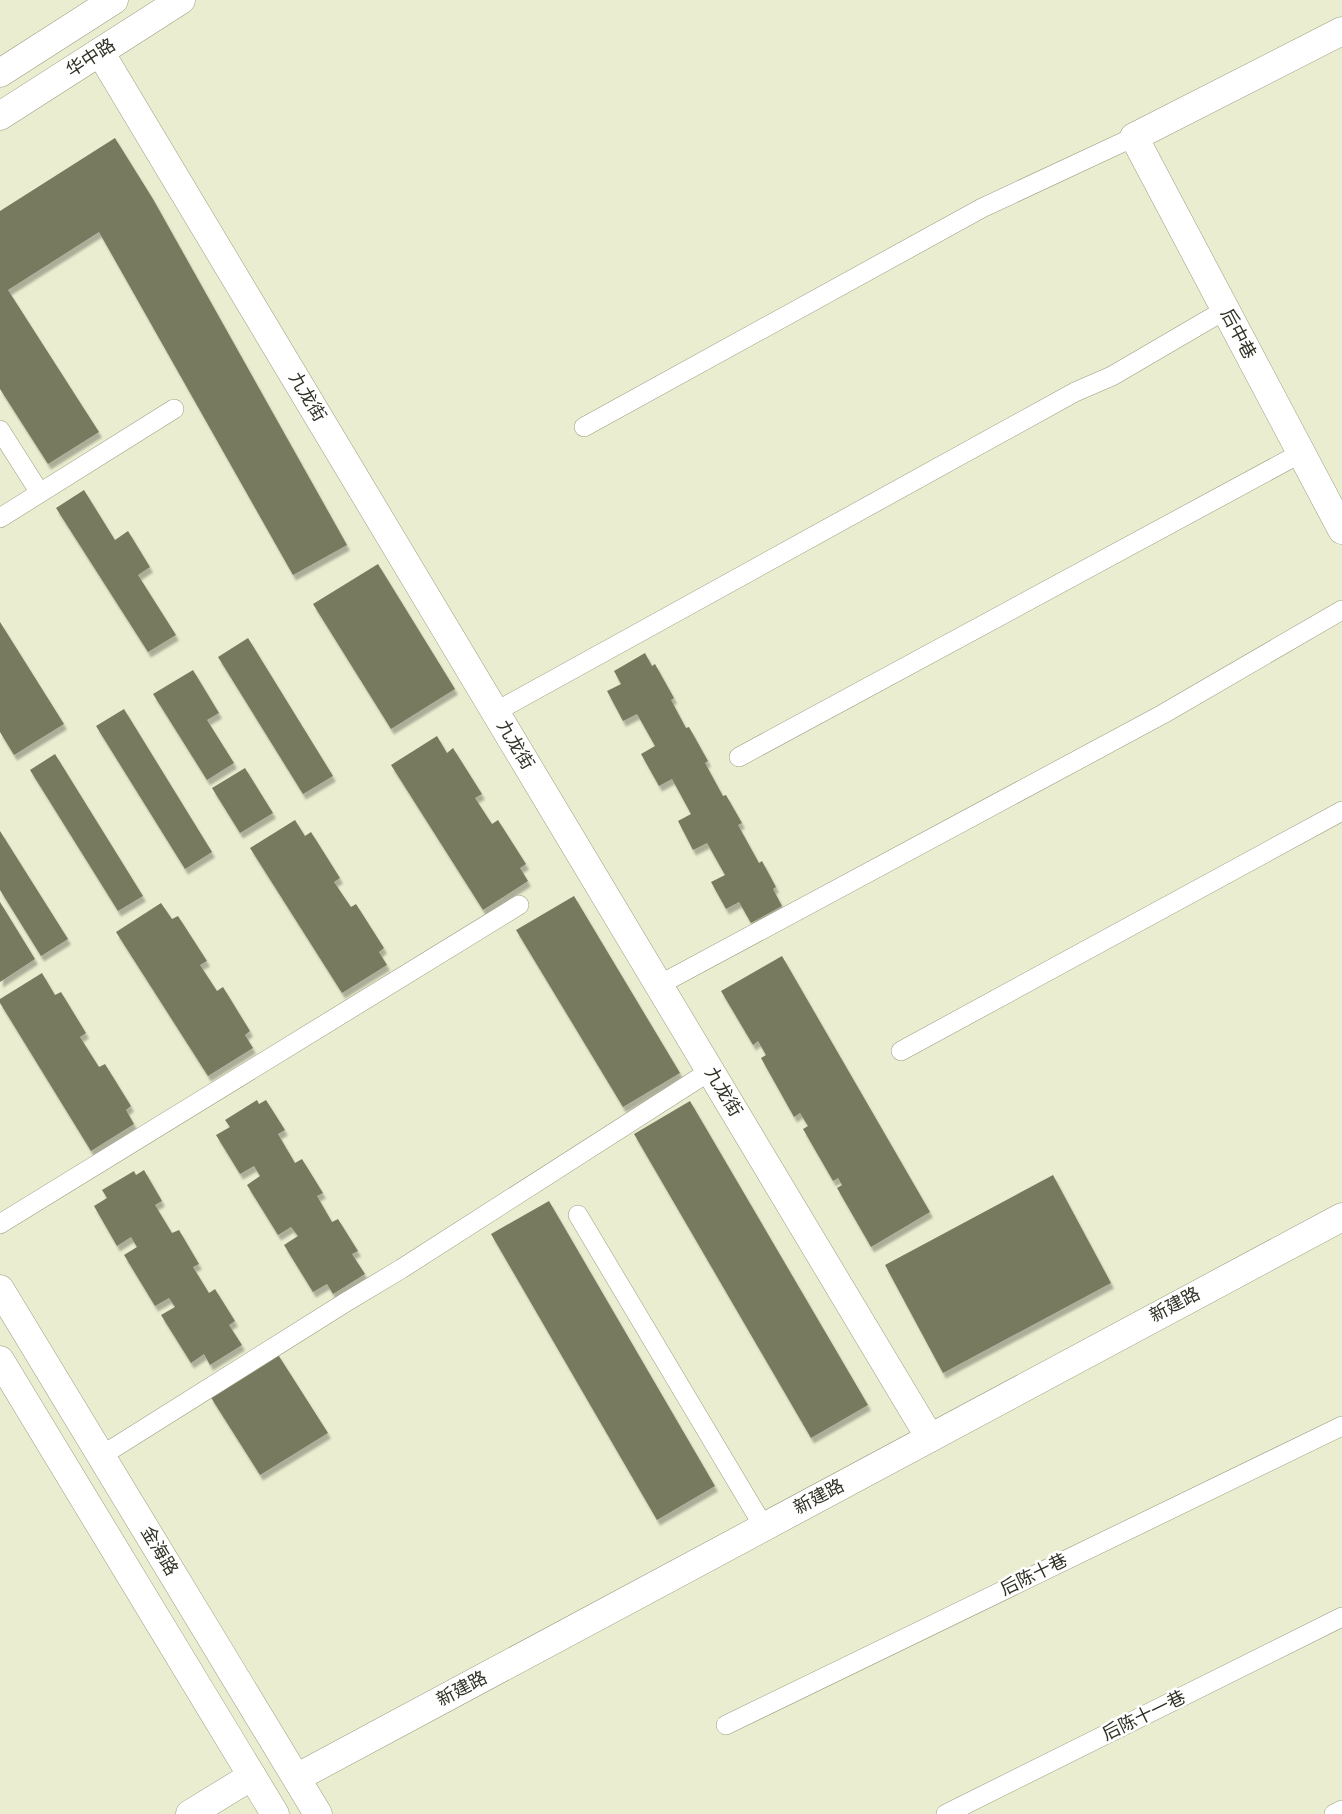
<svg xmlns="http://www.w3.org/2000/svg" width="1342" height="1814" font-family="Spectral,'Noto Sans SC',serif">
	<defs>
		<filter id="shadow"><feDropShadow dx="3" dy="5.5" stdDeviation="1" flood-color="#0004"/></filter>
	</defs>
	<rect width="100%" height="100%" fill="#ebedd0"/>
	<path fill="#787a60" filter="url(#shadow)" d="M 115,138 L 153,199 L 347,545 L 293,575 L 99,232 L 8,290 L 99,432 L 48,464 L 0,389 L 0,211 Z
		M 84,490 L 115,540 L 128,531 L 150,567 L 138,575 L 176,635 L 148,652 L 56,508 Z
		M 378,564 L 455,689 L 391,729 L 313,604 Z
		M 0,622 L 64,724 L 14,755 L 0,732 Z
		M 248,638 L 333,776 L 303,794 L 218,657 Z
		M 645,653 L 652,666 L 655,664 L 674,698 L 671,700 L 686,728 L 689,727 L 708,761 L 705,763 L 723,796 L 726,795 L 742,823 L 738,825 L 759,863 L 762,861 L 776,887 L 773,889 L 782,906 L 751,923 L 739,902 L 726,909 L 711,882 L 725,875 L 707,843 L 693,850 L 678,821 L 691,814 L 672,779 L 659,786 L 641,754 L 655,746 L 637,714 L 623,721 L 607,691 L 621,684 L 614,671 Z
		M 193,670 L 219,713 L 207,720 L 234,763 L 207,780 L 153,694 Z
		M 124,709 L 212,852 L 185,869 L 96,726 Z
		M 437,736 L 447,753 L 453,748 L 482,794 L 475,798 L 492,824 L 498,820 L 526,864 L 520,868 L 528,881 L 483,910 L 391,765 Z
		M 55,754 L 143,896 L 118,911 L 30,770 Z
		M 245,768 L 273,813 L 240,833 L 212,788 Z
		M 295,820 L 305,836 L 311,832 L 340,878 L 334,882 L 351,907 L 356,904 L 384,948 L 379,952 L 387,965 L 342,993 L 250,848 Z
		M 0,831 L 68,939 L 41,956 L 0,890 Z
		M 574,896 L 680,1073 L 623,1107 L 516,930 Z
		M 0,902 L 35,959 L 0,982 Z
		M 161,903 L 172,919 L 178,916 L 207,961 L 200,965 L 217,991 L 223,987 L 250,1031 L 245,1035 L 253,1048 L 208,1076 L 116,932 Z
		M 782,956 L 930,1212 L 871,1247 L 837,1188 L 842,1185 L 838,1178 L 833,1181 L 803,1129 L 808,1126 L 800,1113 L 794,1117 L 761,1058 L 766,1055 L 758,1041 L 753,1045 L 721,991 Z
		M 42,973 L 55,995 L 61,992 L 86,1033 L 80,1037 L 99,1067 L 105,1064 L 131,1106 L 126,1110 L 134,1124 L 91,1151 L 0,1003 L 0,999 Z
		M 257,1100 L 259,1104 L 266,1100 L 285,1130 L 278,1134 L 295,1163 L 302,1159 L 323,1193 L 317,1196 L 332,1222 L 338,1219 L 358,1251 L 352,1254 L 365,1274 L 333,1294 L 327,1284 L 313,1292 L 284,1245 L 298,1236 L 291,1227 L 278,1235 L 247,1185 L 260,1176 L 254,1166 L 240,1174 L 216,1135 L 230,1127 L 225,1120 Z
		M 690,1101 L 868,1405 L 811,1438 L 634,1134 Z
		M 144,1170 L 162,1201 L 155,1205 L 172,1233 L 179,1230 L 199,1264 L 193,1267 L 209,1293 L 215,1289 L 235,1321 L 229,1325 L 242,1345 L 210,1365 L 204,1354 L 191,1363 L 161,1315 L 175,1307 L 169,1298 L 155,1306 L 124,1255 L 137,1247 L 131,1237 L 117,1246 L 94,1206 L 107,1198 L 102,1190 L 134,1171 L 136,1175 Z
		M 1053,1175 L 1111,1283 L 943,1373 L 885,1265 Z
		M 549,1201 L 715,1486 L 657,1520 L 491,1234 Z
		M 277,1353 L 328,1433 L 260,1475 L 210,1396 Z"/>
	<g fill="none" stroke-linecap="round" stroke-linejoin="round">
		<defs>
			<path id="lane" d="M 584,427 L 982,208 L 1134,137
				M 0,430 L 40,493
				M 0,518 L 174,409
				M 495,712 L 1075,392 L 1112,376 L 1225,310
				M 739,757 L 1301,453
				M 659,985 L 1163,714 L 1342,610
				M 901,1051 L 1342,811
				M 578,1215 L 764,1527
				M 0,1224 L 519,905
				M 101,1456 L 346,1302 L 401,1269 L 710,1071
				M 726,1725 L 1342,1426
				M 946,1814 L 1342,1617
				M 1334,1814 L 1342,1810"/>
			<path id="street" d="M 1342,31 L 1134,137 L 1342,530
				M 100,52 L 930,1438
				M 190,1814 L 252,1776"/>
			<path id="secondary" d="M 0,1289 L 318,1814
				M 0,1360 L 275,1814
				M 296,1778 L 1342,1217"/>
			<path id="primary" d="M 0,73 L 114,0
				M 0,116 L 181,0"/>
		</defs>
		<use href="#lane" stroke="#9b9c81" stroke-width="20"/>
		<use href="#street" stroke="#9b9c81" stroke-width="29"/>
		<use href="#secondary" stroke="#9b9c81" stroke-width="29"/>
		<use href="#primary" stroke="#9b9c81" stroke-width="29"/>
		<use href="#lane" stroke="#fff" stroke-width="19"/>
		<use href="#street" stroke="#fff" stroke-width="28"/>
		<use href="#secondary" stroke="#fff" stroke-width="28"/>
		<use href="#primary" stroke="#fff" stroke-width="28"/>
	</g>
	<g text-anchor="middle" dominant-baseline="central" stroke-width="5" stroke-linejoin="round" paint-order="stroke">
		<g font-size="18" fill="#313226" stroke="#fff">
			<text transform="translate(91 58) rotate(-33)">华中路</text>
			<text transform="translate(1238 334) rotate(62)">后中巷</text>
			<text transform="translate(307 397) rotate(59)">九龙街</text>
			<text transform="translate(515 745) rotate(59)">九龙街</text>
			<text transform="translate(723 1092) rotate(59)">九龙街</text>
			<text transform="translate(1175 1305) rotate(-28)">新建路</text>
			<text transform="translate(819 1497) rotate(-28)">新建路</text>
			<text transform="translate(159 1551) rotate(59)">金海路</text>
			<text transform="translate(1034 1575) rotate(-26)">后陈十巷</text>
			<text transform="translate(462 1689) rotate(-28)">新建路</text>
			<text transform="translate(1144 1716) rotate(-26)">后陈十一巷</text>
		</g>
	</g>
</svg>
